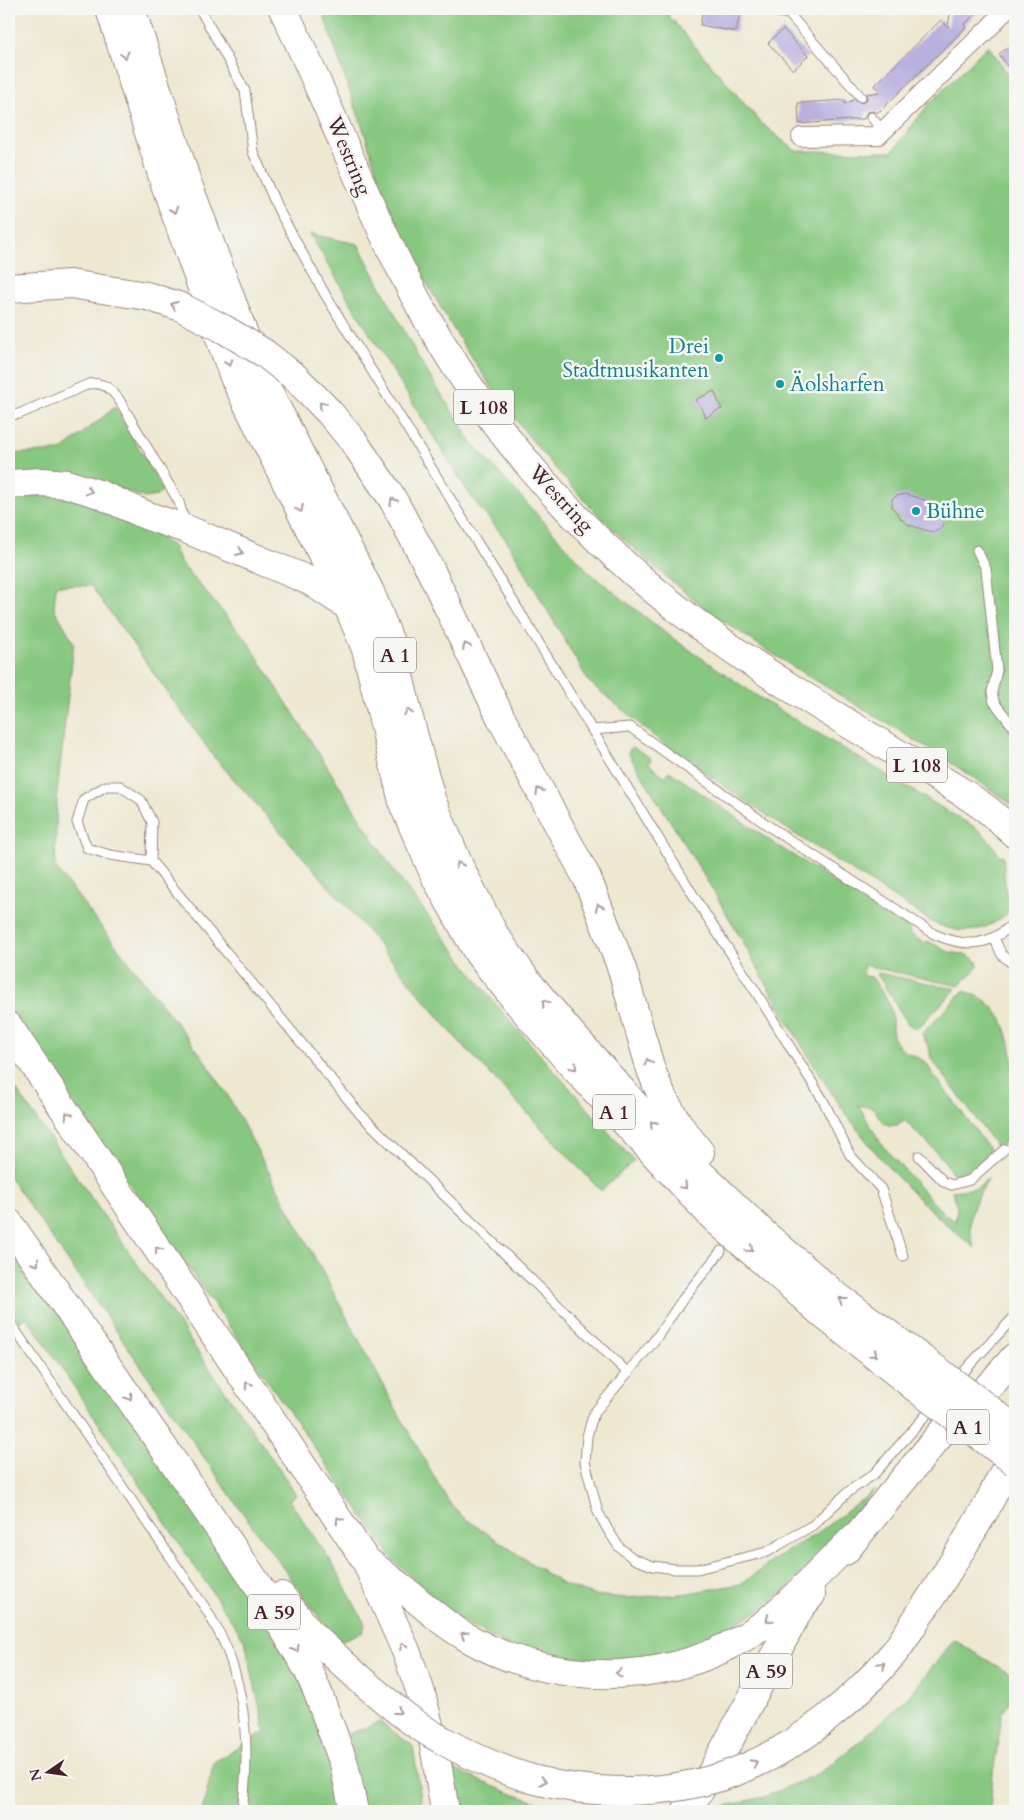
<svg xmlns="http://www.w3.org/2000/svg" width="1024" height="1820" font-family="Cardo,serif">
	<rect width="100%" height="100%" fill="#f6f6f2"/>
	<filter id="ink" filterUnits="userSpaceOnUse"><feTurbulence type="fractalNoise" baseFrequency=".02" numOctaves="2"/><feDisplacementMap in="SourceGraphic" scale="10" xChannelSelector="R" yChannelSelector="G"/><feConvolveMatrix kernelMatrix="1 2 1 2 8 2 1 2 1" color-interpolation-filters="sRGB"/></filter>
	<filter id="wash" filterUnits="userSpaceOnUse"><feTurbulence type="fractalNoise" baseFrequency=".0096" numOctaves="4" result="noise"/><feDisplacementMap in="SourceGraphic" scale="20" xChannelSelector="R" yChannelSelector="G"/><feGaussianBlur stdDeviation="1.12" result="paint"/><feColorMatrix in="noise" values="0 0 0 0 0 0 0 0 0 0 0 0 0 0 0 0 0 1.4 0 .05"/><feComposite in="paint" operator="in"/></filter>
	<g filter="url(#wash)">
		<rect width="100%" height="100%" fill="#eee8d1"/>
		<path fill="#87c880" stroke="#687456" d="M 322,9 L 663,9 L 762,124 L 796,151 L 892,152 L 927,106 L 988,45 L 1015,84 L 1015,92 L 1013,93 L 1015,96 L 1015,807 C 921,737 815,686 719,618 C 578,517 462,370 392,212 C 381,187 373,160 365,134 C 350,92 335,51 322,9 Z
			M 310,234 L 358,244 L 418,357 L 472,443 L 590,573 L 668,635 L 766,702 L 962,820 C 979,828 991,839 999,856 L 1003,855 L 1005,888 L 1009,901 L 1015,906 C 989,932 966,938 932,922 L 781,825 L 696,767 L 654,736 L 589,682 L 507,541 L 471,497 L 355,310 Z
			M 115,407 L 163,490 L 157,496 L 145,498 L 120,489 L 9,477 L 9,454 L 61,451 Z
			M 42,495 L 86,500 L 121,511 L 173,546 L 180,562 L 246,639 L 393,870 L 498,1007 L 634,1161 L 601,1191 L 456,1038 L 349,909 L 214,757 L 91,586 L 56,585 L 54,608 L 74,643 L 57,793 L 55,867 L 201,1055 L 227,1094 L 396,1409 L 448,1501 L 463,1517 L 562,1584 L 593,1595 L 626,1598 L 682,1594 L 741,1584 L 791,1548 L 815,1535 L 875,1490 L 808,1569 L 768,1604 L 716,1637 L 662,1655 L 616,1661 L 578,1662 L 509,1647 L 456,1617 L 395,1562 L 9,1013 L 9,499 Z
			M 632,747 L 651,758 L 649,764 L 664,776 L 669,771 L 778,846 L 910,929 L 909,933 L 924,943 L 928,941 L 949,952 L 967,955 L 977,961 L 978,967 L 959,986 L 863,965 L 864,976 L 872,977 C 877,986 887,997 890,1007 C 895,1020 888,1033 898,1045 C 907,1057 922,1056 929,1066 L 928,1067 L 993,1154 L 961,1178 C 952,1177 950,1168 945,1162 C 933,1147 918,1134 905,1121 C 889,1131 881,1123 874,1108 L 858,1105 L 882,1145 L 931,1200 L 946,1215 L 955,1221 L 957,1207 L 952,1191 L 977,1188 L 989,1177 C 974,1204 964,1217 975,1248 C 937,1218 903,1186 872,1148 C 816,1079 775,998 731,921 C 698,864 662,809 628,753 Z
			M 877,974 L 878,973 L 956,989 L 917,1029 L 908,1024 Z
			M 963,991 C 981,995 993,1004 1002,1020 C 1016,1047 1024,1129 998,1149 L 931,1058 L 929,1048 L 922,1034 Z
			M 9,1079 L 286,1479 L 296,1495 L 289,1500 L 331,1561 L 365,1624 L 363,1632 L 337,1642 L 242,1512 L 9,1176 Z
			M 9,1240 L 257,1600 L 313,1703 L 336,1779 L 341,1811 L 202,1811 L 214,1762 L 265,1732 L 245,1641 L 27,1317 L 9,1328 Z
			M 954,1640 L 1015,1677 L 1015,1691 L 1003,1712 L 993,1772 L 990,1811 L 713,1811 L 715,1808 L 764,1797 L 821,1772 L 860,1741 L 909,1696 Z
			M 380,1722 L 413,1746 L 423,1811 L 363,1811 L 349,1734 Z
			M 453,1769 C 495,1787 537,1807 582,1811 L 459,1811 Z"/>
		<g id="blocks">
			<path fill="#b9b0df" d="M 703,9 L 722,9 L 740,12 L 736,32 L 700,25 Z
				M 951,9 L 981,9 L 964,25 L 966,27 L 881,110 L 876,113 L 873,111 L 867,112 L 864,119 L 799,124 L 798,103 L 845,100 L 845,104 L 855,99 L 862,103 L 867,99 L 866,94 L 881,92 L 874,86 L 941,20 L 948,27 Z
				M 783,29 L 808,56 L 793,70 L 768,43 Z
				M 1015,42 L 1015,76 L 999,54 Z
				M 714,391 L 722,409 L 716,411 L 706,418 L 702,408 L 695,400 Z
				M 906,494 L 925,500 L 937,509 L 942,516 L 943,523 L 941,528 L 935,532 L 928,531 L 909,525 L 902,520 L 892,507 L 892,499 L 896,496 Z"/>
		</g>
	</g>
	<g filter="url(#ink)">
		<use href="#blocks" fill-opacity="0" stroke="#9c847e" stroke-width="1"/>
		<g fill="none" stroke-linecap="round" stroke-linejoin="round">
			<defs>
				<path id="lane" d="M 200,9 L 245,91 L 253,152 L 278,209 L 326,296 L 700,906 L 756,992 L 823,1100 L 850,1155 L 881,1189 L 903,1256
					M 762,9 L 789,14
					M 796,9 L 789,14 L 861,97
					M 871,117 L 883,131
					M 9,415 L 19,414 L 89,384 C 104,381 112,390 120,401 L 179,502 L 185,524
					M 977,550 L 986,569 L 997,670 L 992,692 L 994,702 L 1015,729
					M 593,730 L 630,727 L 773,829 L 934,934 C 965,948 990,947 1015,922
					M 151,861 L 152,822 L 141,800 L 120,786 L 106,786 L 84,799 L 77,822 L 87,848 L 110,855 L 151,861 L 360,1114 L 628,1373
					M 994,938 L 1002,955 L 1015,966
					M 919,1156 L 944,1182 L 952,1185 L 970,1180 L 1005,1149
					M 721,1251 L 685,1296 L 654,1341 L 594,1413 L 587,1436 L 585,1462 L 598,1512 L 608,1530 L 619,1547 L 634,1559 L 653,1566 L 675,1569 L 697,1569 L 767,1552 L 813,1525 L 848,1492 L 874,1474 L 935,1405
					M 9,1321 L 208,1612 C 214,1624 221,1635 226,1647 C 247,1700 250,1755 242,1811
					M 956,1380 L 1015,1316"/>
				<path id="street" d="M 801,137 L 878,136 L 989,28 L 1006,9"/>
				<path id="primary" d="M 283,9 C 331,107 368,210 420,306 C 486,427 579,534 688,617 C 775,683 872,737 965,794 L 988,810 L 1015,834"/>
				<path id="highway" d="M 110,9 L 166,187 L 234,377 L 348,606 L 366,649 L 404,806 L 437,880 L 478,953 L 519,1004 L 571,1064 L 713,1217 L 825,1316 L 921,1392
					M 131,9 L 187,182 L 257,369 L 370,592 L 393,650 L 410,722 L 431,799 L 460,868 L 494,934 L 527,981 L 568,1030 L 642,1113 L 703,1176 L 762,1232 L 834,1294 L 937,1370
					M 354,442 L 392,498 L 430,569 L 501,718 L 587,878 L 622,969 L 651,1070 L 663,1099 L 681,1128 L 700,1152
					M 9,484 L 42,482 L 67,484 L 99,494 L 148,516 L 186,529 L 310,581 L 348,606
					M 9,1027 L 366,1561 L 406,1651 L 420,1690 L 434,1745 L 445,1811
					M 9,1223 L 258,1585 L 308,1670 L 318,1693 L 344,1764 L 354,1811
					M 986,1508 L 1015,1450
					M 845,1551 L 943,1431 L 994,1381 L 1015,1357
					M 367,1561 C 382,1573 397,1584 412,1596 C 431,1612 448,1627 470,1639 C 559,1690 681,1686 764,1624 C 772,1618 779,1610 787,1604 C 810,1582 832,1560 855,1537
					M 281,1596 L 310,1633 L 361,1680
					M 686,1811 L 712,1772 L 800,1608 L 811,1595"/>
			</defs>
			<use href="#lane" stroke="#9c847e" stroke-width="11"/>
			<use href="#street" stroke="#9c847e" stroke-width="20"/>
			<use href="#primary" stroke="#9c847e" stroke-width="30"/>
			<use href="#highway" stroke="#9c847e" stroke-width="30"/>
			<use href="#lane" stroke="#fff" stroke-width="9"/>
			<use href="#street" stroke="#fff" stroke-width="18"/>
			<use href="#primary" stroke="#fff" stroke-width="28"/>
			<use href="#highway" stroke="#fff" stroke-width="28"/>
			<defs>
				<path id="highway-bridge" d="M 9,288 L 70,284 L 147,296 L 181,307 L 222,328 L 264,353 L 296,378 L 329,412 L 354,442
					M 937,1370 L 1015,1429
					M 921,1392 L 1015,1462
					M 361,1680 C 387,1702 412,1724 442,1740 C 470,1756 501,1770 532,1779 C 599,1798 683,1795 747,1767 C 802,1744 856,1698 894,1653 C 903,1642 910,1629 918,1617 C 942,1582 964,1545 986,1508"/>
			</defs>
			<use href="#highway-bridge" stroke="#9c847e" stroke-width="30" stroke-linecap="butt"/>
			<use href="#highway-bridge" stroke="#fff" stroke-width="28"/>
		</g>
		<defs><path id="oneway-chevron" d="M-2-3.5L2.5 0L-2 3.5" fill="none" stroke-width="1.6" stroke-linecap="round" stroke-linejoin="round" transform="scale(1.25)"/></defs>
		<g stroke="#ae9aa0">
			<use href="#oneway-chevron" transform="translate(125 55) rotate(72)"/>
			<use href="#oneway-chevron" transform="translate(174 210) rotate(70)"/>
			<use href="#oneway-chevron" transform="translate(174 305) rotate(-160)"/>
			<use href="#oneway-chevron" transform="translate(229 363) rotate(70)"/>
			<use href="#oneway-chevron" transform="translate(322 405) rotate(-134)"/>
			<use href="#oneway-chevron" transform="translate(89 491) rotate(17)"/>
			<use href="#oneway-chevron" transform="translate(393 501) rotate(-120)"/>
			<use href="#oneway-chevron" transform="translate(300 509) rotate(64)"/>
			<use href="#oneway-chevron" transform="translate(240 552) rotate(23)"/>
			<use href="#oneway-chevron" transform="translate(466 646) rotate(-115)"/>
			<use href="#oneway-chevron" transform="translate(408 712) rotate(-103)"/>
			<use href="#oneway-chevron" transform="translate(539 791) rotate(-120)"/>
			<use href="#oneway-chevron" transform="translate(459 865) rotate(-114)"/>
			<use href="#oneway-chevron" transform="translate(599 907) rotate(-112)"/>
			<use href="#oneway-chevron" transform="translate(545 1003) rotate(-130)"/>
			<use href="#oneway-chevron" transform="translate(648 1062) rotate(-107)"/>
			<use href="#oneway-chevron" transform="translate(574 1067) rotate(48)"/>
			<use href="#oneway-chevron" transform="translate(68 1115) rotate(-124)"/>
			<use href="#oneway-chevron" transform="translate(653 1124) rotate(-134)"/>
			<use href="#oneway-chevron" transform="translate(684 1186) rotate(47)"/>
			<use href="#oneway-chevron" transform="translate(750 1249) rotate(41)"/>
			<use href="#oneway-chevron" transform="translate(158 1250) rotate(-124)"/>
			<use href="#oneway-chevron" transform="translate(36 1263) rotate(55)"/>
			<use href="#oneway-chevron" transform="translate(842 1300) rotate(-143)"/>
			<use href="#oneway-chevron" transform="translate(874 1354) rotate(39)"/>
			<use href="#oneway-chevron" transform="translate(248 1385) rotate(-124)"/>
			<use href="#oneway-chevron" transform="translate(129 1397) rotate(55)"/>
			<use href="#oneway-chevron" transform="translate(339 1520) rotate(-124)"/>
			<use href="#oneway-chevron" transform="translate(769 1619) rotate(139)"/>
			<use href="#oneway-chevron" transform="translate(464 1635) rotate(-148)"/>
			<use href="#oneway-chevron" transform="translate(403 1646) rotate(-115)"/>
			<use href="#oneway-chevron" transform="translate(296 1649) rotate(60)"/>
			<use href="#oneway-chevron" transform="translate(882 1665) rotate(-47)"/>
			<use href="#oneway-chevron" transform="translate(619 1673) rotate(179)"/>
			<use href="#oneway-chevron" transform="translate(398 1711) rotate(38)"/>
			<use href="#oneway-chevron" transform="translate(754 1763) rotate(-28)"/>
			<use href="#oneway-chevron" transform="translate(543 1781) rotate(12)"/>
		</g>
	</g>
	<g fill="#0f9aa8" stroke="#f6f6f2" stroke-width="2">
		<circle cx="719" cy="358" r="5"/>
		<circle cx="780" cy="384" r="5"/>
		<circle cx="916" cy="511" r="5"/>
	</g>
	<g text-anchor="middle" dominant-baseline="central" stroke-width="5" stroke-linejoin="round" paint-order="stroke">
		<g fill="#f6f6f2" stroke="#7e6067" stroke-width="1">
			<rect x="454" y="389.5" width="60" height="35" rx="4"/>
			<rect x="374" y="637.5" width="42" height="35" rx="4"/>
			<rect x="887" y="747.5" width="60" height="35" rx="4"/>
			<rect x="593" y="1094.5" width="42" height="35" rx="4"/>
			<rect x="947" y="1409.5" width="42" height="35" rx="4"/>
			<rect x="248" y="1594.5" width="52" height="35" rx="4"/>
			<rect x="740" y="1653.5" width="52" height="35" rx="4"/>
		</g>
		<g font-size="20" font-weight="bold" fill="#4a1f2b">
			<text x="484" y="407">L 108</text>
			<text x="395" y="655">A 1</text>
			<text x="917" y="765">L 108</text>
			<text x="614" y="1112">A 1</text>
			<text x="968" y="1427">A 1</text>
			<text x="274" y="1612">A 59</text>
			<text x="766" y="1671">A 59</text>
		</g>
		<g font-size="21" fill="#4a1f2b" stroke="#f6f6f2">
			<text transform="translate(349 156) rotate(67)">Westring</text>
			<text transform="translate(561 499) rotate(47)">Westring</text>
		</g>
		<g font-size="21" fill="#0d838f" stroke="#f6f6f2" text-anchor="start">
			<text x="709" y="346" text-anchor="end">Drei<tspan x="709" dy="24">Stadtmusikanten</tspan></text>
			<text x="790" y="384">Äolsharfen</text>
			<text x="926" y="511">Bühne</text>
		</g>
	</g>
	<rect width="1024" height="1820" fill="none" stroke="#f6f6f2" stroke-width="30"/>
	<g transform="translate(48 1772) rotate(257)" stroke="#f6f6f2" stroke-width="4" paint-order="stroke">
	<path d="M0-4L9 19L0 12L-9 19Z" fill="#4a1f2b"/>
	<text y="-8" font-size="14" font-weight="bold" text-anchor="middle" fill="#4a1f2b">N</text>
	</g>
</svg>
